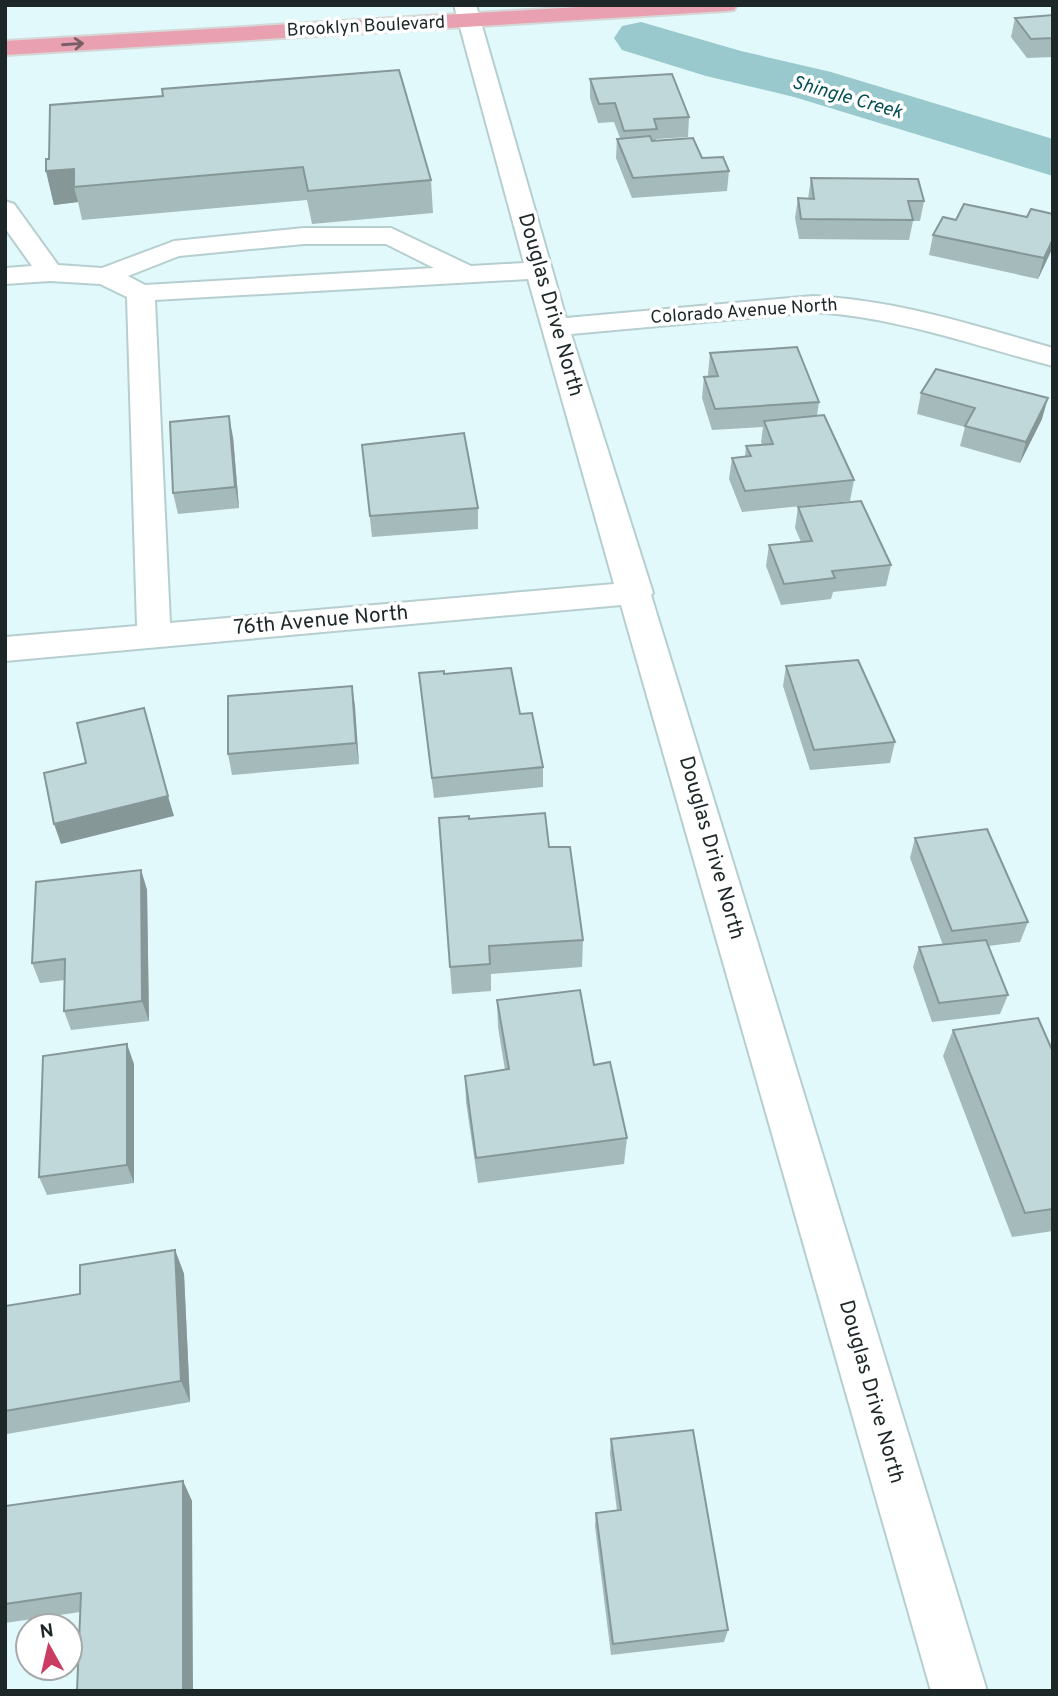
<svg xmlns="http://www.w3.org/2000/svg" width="1058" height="1696" font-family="Overpass,sans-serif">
	<rect width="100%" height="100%" fill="#e1f9fb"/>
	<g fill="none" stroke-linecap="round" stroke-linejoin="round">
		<path fill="#99c9cc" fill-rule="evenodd" d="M 641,22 L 741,51 L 831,72 L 1053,139 L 1053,176 L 794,97 L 706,76 L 622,50 L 614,38 L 622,26 Z"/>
		<defs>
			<path id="minor" d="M 454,5 L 476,5 L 566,318 L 813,296 C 896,300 973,325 1053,348 L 1053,366 C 972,345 897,317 813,312 L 571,334 L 653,593 L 651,595 L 987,1691 L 931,1691 L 621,605 L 5,661 L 5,637 L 137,626 L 127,297 L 100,284 L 50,281 L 5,284 L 5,268 L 32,266 L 5,228 L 5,201 L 14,204 L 58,265 L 102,268 L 174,241 L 304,228 L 391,228 L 471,266 L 524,263 ZM 304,244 L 386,244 L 434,268 L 145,285 L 128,276 L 179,256 ZM 528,279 L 614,584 L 170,623 L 155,300 Z"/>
			<path id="major" d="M 613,5 L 737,5 L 734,10 L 726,11 L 5,55 L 5,41 Z"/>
		</defs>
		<use href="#minor" stroke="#b7cecf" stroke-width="4"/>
		<use href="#major" stroke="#d6d8d8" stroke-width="4"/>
		<use href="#minor" fill="#fff" fill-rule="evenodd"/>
		<use href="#major" fill="#e9a1b1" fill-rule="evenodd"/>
	</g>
	<path fill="#a5babb" d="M 1053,15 L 1053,57 L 1027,58 L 1011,37 L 1015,18 Z
		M 590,79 L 689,117 L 688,137 L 656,139 L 656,141 L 702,158 L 729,171 L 727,191 L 632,198 L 616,158 L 617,139 L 620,138 L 614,122 L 598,123 L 590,98 Z
		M 50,105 L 431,180 L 433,213 L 312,224 L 307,200 L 82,220 L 78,202 L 54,205 L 46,171 L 49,159 Z
		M 811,178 L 924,201 L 920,221 L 913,221 L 909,240 L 799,239 L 795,218 L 798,198 L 808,199 Z
		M 933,235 L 1053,247 L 1038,279 L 929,255 Z
		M 710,353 L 819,402 L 817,416 L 854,480 L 850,501 L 742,512 L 729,479 L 732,458 L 745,457 L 746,446 L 762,445 L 761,442 L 763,427 L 712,430 L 702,398 L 704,377 L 709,377 L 708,374 Z
		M 921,393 L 1042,419 L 1020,463 L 960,446 L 965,427 L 917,414 Z
		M 233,437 L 239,508 L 178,514 L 173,493 Z
		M 362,445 L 478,508 L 478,529 L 372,537 Z
		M 798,507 L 891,565 L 886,586 L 833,592 L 831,599 L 781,605 L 766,566 L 769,545 L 801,542 L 795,528 Z
		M 786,666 L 895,742 L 890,763 L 810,770 L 783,686 Z
		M 419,673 L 444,674 L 520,714 L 543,767 L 543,787 L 434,798 L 421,694 Z
		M 352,686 L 359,764 L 232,775 L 228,754 Z
		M 439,818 L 469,819 L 549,847 L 583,940 L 582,967 L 491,974 L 491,991 L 452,994 Z
		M 915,838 L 1028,922 L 1020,942 L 988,946 L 1008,995 L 1000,1014 L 932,1022 L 913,967 L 919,947 L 943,945 L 910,858 Z
		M 141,870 L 147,890 L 149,1021 L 71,1030 L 64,1011 L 65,980 L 40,983 L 32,963 Z
		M 497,1000 L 594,1065 L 627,1138 L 624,1164 L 478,1183 L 466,1102 L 465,1076 L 505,1070 L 498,1027 Z
		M 953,1030 L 1053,1052 L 1053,1231 L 1012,1237 L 943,1056 Z
		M 134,1064 L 134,1183 L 47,1195 L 39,1177 Z
		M 175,1250 L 184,1274 L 190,1402 L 7,1434 L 5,1431 L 5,1306 L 80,1294 Z
		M 611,1439 L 728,1630 L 724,1642 L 611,1655 L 595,1526 L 596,1513 L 617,1511 L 610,1454 Z
		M 183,1481 L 192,1501 L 80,1612 L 5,1623 L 5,1506 Z"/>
	<path fill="#869798" d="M 74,169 L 74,187 L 78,202 L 54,205 L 46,171 Z
		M 1053,239 L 1053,247 L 1038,279 L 1044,258 Z
		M 1048,398 L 1042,419 L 1020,463 L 1026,442 Z
		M 229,416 L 233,437 L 239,508 L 235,487 Z
		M 352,686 L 355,706 L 359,764 L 356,743 Z
		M 168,796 L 174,816 L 61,844 L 54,824 Z
		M 141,870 L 147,890 L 149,1021 L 142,1001 Z
		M 127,1044 L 134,1064 L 134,1183 L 127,1165 Z
		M 175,1250 L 184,1274 L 190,1402 L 181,1381 Z
		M 183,1481 L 192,1501 L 193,1691 L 183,1691 Z"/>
	<path fill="#c0d8d9" stroke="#869798" stroke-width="2" d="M 1053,15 L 1053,38 L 1031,39 L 1015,18 Z
		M 399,70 L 431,180 L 308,191 L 303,167 L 74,187 L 74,169 L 46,171 L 46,159 L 49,159 L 50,105 L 163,96 L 162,89 Z
		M 672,74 L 689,117 L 654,119 L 657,129 L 624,131 L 615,103 L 599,104 L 590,79 Z
		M 650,136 L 652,141 L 693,138 L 702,158 L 723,157 L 729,171 L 633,178 L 617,139 Z
		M 811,178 L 918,179 L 924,201 L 908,201 L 913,220 L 801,219 L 798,198 L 814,199 Z
		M 964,204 L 1027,217 L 1031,209 L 1053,214 L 1053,239 L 1044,258 L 933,235 L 943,217 L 956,220 Z
		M 797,347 L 819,402 L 715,409 L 704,377 L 718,376 L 710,353 Z
		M 936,369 L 1048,398 L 1026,442 L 965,426 L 975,408 L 921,393 Z
		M 824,415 L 854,480 L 745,491 L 732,458 L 751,456 L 746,446 L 773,444 L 764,421 Z
		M 229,416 L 235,487 L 173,493 L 170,422 Z
		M 464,433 L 478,508 L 370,516 L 362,445 Z
		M 861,501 L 891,565 L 832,571 L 835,578 L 784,584 L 769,545 L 812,541 L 798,507 Z
		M 858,660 L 895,742 L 814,750 L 786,666 Z
		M 511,668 L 520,714 L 532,713 L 543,767 L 432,778 L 419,673 L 444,671 L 444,674 Z
		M 352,686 L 356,743 L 228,754 L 228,696 Z
		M 144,708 L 168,796 L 54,824 L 44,773 L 86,763 L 77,723 Z
		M 545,813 L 549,847 L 570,847 L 583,940 L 489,946 L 490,964 L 450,967 L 439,818 L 469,816 L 469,819 Z
		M 987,829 L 1028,922 L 952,931 L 915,838 Z
		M 141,870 L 142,1001 L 64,1011 L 65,959 L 32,963 L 36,882 Z
		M 986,940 L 1008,995 L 939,1003 L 919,947 Z
		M 580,990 L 594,1065 L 610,1062 L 627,1138 L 476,1158 L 465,1076 L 509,1069 L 497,1000 Z
		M 1038,1018 L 1053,1052 L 1053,1209 L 1025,1213 L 953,1030 Z
		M 127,1044 L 127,1165 L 39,1177 L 43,1056 Z
		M 175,1250 L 181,1381 L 5,1411 L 5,1306 L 80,1294 L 80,1265 Z
		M 693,1430 L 728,1630 L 613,1644 L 596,1513 L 621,1510 L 611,1439 Z
		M 183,1481 L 183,1691 L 77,1691 L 81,1593 L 5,1604 L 5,1506 Z"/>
	<defs><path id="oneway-shaft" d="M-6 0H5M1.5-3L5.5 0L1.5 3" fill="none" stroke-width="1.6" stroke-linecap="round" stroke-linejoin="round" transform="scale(1.75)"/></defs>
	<use stroke="#795e66" href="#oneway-shaft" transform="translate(73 44) rotate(-4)"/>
	<g text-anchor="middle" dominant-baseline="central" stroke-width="7" stroke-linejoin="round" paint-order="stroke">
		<g font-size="18" fill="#1e2728" stroke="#fff">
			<text transform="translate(366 27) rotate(-3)">Brooklyn Boulevard</text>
			<text transform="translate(744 312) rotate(-4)">Colorado Avenue North</text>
		</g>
		<g font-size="19" font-style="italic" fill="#064f53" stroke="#fff">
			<text transform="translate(847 98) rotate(16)">Shingle Creek</text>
		</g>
		<g font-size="21" fill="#1e2728" stroke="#fff">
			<text transform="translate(550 305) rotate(74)">Douglas Drive North</text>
			<text transform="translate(321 621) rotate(-5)">76th Avenue North</text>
			<text transform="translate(711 848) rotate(74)">Douglas Drive North</text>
			<text transform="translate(871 1392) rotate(74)">Douglas Drive North</text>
		</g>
	</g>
	<rect width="1058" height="1696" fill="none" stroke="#1e2728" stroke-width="14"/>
	<g transform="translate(49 1647) rotate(352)"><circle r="33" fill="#ffffff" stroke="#a5a9a9" stroke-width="2"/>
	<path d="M0-5L12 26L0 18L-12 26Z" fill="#cb3c63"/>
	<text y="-10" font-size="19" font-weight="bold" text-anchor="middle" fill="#1e2728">N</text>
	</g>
</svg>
